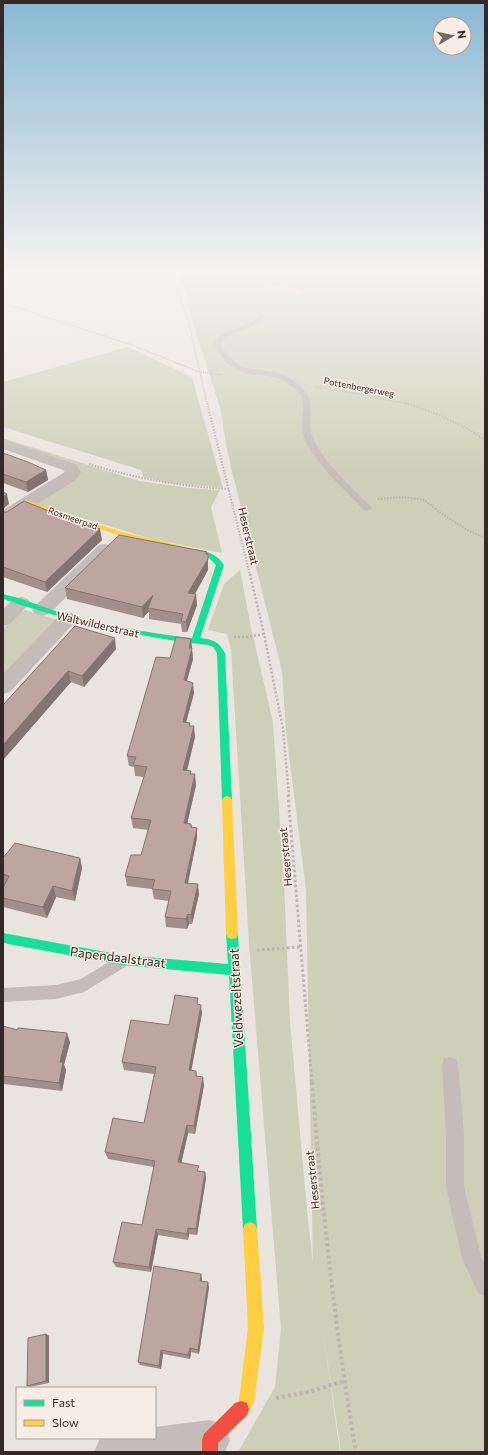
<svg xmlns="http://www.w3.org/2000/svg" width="488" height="1455" font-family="Commissioner,sans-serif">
	<rect width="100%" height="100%" fill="#eae4de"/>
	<path fill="#cdcfb8" d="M 178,272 L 485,272 L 485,1452 L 341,1452 L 322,1324 L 340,1452 L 238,1452 L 275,1387 L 281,1329 L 249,944 L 231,650 L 227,634 L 208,630 L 224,584 L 240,570 L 251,628 L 273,722 L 284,882 L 290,1022 L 308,1221 L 313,1263 L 306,890 L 286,731 L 282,671 L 231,467 L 225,439 L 221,411 L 195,330 L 186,294 Z
		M 128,347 L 192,377 L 223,488 L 171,483 L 143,477 L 141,470 L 3,427 L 3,382 Z
		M 3,438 L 139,481 L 188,488 L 220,490 L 211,507 L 222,553 L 152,539 L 36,504 L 78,477 L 3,442 Z
		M 25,610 L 57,620 L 3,680 L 3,629 L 19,613 Z"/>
	<path fill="#ebdac4" d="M 275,285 C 283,288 299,287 304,291 L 300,294 L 293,294 L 267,288 L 270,286 Z"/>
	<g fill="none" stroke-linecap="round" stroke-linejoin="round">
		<path stroke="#bcb4af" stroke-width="1.5" stroke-dasharray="1 1" stroke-linecap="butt" d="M 171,272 L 188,319 L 207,404
			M 392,285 L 409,285 L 423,280 L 441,279 L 461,272
			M 3,303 L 132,345 L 199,372 L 223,375
			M 316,387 L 359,394 L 408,404"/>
		<path stroke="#bcb4af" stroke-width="2" stroke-dasharray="1.5 1.5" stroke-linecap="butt" d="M 207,403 L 250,575
			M 405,403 C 434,412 460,423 485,440
			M 89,464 C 135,478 181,487 229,489
			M 378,499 L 404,497 L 424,500 L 445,516 L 469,531 L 485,538"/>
		<path stroke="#bcb4af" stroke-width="2.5" stroke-dasharray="2 2" stroke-linecap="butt" d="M 250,574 L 264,634 L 283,729 L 289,796
			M 234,637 L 247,637 L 264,634"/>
		<path stroke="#bcb4af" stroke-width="3" stroke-dasharray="2.5 2.5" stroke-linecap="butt" d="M 288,795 L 312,1083
			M 257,950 L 301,947"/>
		<path stroke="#bcb4af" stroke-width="4" stroke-dasharray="3 3" stroke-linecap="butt" d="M 312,1082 C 322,1206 335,1330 356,1452
			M 276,1398 L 309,1392 L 344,1381"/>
		<path fill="#c3bcb7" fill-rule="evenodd" d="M 259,314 L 264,315 L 259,323 L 225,337 L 220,344 C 225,351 230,360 238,364 C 243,368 249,368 255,369 C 276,373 289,373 304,390 C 317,404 305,421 312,436 C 324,464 350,485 370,506 L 372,508 L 370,510 L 364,510 C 345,490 311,460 303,434 C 298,421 309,405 299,393 C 276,367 254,382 232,367 C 224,362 218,352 213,344 L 221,335 L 254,321 Z
			M 120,955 L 125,957 L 128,962 L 125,967 L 84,992 L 56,999 L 3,1002 L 3,988 L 56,985 L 81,979 Z
			M 450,1057 L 456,1059 L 458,1065 L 464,1134 L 464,1187 L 481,1256 L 485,1265 L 485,1296 L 478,1293 L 462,1258 L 446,1187 L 446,1134 L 442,1065 L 444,1059 Z"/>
		<path fill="#c3bcb7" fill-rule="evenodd" d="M 3,439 L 75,464 L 81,472 L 76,480 L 9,521 L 3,522 L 3,510 L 65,472 L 63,470 L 3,449 Z
			M 105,544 L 111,545 L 114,549 L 111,553 L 49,614 L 42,616 L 35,614 L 32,610 L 35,606 L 99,545 Z
			M 21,597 L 28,599 L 30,603 L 10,624 L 3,626 L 3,609 L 14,599 Z
			M 68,612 L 75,614 L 78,618 L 75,622 L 10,692 L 3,694 L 3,674 L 61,614 Z
			M 210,1420 L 224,1426 L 230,1440 L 225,1452 L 94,1452 L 100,1438 L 155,1438 L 155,1427 Z"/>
		<path fill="#16e098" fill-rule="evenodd" d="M 189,549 C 202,548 218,554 224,565 L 200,638 C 214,640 218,641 225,653 L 232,800 L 230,803 L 227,804 L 224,803 L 222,800 L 217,653 L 213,647 L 208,645 C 138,637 70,622 3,599 L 3,594 C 21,598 38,605 56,611 C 100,624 146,633 192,638 L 216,565 L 209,558 L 189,553 Z
			M 232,929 L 236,930 L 238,934 L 257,1229 L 255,1234 L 250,1236 L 245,1234 L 243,1229 L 229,975 L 122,965 L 3,943 L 3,933 L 122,955 L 228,964 L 226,934 L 228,930 Z"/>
		<path fill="#ffcf43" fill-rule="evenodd" d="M 26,500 L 122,532 L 195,549 L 196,551 L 192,553 L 118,535 L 24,503 L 23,502 Z
			M 227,796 L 230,797 L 232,800 L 238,934 L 236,938 L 232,939 L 228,938 L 226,934 L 222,800 L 224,797 Z
			M 250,1222 L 255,1224 L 257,1229 L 264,1328 L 254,1403 L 247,1415 L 241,1417 L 235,1415 L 233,1409 L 239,1400 L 248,1328 L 243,1229 L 245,1224 Z"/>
		<path fill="#f24e42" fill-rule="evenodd" d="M 241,1401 L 247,1403 L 249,1409 L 247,1415 L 218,1443 L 218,1452 L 202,1452 L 202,1440 L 204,1434 L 235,1403 Z"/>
	</g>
	<path fill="#a38f8a" d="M 3,453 L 46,470 L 48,480 L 28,492 L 3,483 Z
		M 3,512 L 102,540 L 47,592 L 3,577 Z
		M 207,554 L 208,570 L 195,594 L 197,605 L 187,632 L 182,632 L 181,624 L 149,619 L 149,611 L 143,618 L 67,599 L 65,588 Z
		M 75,626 L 116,649 L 84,687 L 71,682 L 3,760 L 3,705 Z
		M 191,639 L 193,659 L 187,681 L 194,693 L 186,723 L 190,726 L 195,737 L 187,771 L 191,771 L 191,774 L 196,785 L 187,824 L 191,824 L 192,827 L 197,828 L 197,838 L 188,883 L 199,894 L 192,924 L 189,924 L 187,929 L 166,927 L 165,917 L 169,901 L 154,899 L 152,889 L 127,886 L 125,876 L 141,855 L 148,830 L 133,828 L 131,818 L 144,777 L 135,776 L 134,767 L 129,766 L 127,756 L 170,658 Z
		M 3,858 L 80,858 L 82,868 L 75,901 L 56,897 L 47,918 L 3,907 L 3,888 L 5,884 L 3,884 Z
		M 198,1004 L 202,1013 L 191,1071 L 196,1071 L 197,1076 L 204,1085 L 195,1134 L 188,1133 L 181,1163 L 199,1171 L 205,1172 L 206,1178 L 197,1235 L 189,1234 L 188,1240 L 158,1235 L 151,1272 L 116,1267 L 113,1262 L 142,1225 L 154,1167 L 108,1159 L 105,1152 L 144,1123 L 154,1074 L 124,1070 L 122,1062 L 169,1025 Z
		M 3,1026 L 70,1042 L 64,1065 L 66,1070 L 62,1091 L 4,1084 L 3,1088 Z
		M 201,1274 L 201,1281 L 209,1287 L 199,1354 L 191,1352 L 190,1359 L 163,1354 L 161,1369 L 140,1365 L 138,1362 Z
		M 46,1334 L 49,1336 L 49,1383 L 30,1387 L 27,1386 Z"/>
	<path fill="#847470" d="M 46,470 L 48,480 L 28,492 L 26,482 Z
		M 7,494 L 9,504 L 3,509 L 3,497 Z
		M 100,529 L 102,540 L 47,592 L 45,582 Z
		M 207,552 L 207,561 L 208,554 L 208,570 L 189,604 L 188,593 Z
		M 196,594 L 197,605 L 187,632 L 186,622 Z
		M 153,595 L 148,608 L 149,611 L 143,618 L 142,607 Z
		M 115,638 L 116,649 L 84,687 L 82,676 Z
		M 191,639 L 193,659 L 184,690 L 184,680 Z
		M 68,671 L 71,682 L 3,760 L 3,745 Z
		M 193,683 L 194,693 L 183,733 L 183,722 Z
		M 194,726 L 195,737 L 184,781 L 183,770 Z
		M 195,774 L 196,785 L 185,833 L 184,823 Z
		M 197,828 L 197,838 L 186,892 L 185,883 Z
		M 80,858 L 82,868 L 75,901 L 72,891 Z
		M 198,884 L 199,894 L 192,924 L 191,915 Z
		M 53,886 L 56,897 L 47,918 L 43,907 Z
		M 188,914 L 189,924 L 187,929 L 186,919 Z
		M 201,1005 L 202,1013 L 190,1078 L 189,1070 Z
		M 67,1033 L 70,1042 L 64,1065 L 66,1070 L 62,1091 L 59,1083 L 60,1062 Z
		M 203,1077 L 204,1085 L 195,1134 L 194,1126 Z
		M 187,1125 L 188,1133 L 180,1169 L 178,1162 Z
		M 205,1172 L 206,1178 L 197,1235 L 196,1229 Z
		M 188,1228 L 189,1234 L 188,1240 L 187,1234 Z
		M 156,1229 L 158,1235 L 151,1272 L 149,1267 Z
		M 201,1274 L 202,1279 L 201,1286 L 200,1281 Z
		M 208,1282 L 209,1287 L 199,1354 L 198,1350 Z
		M 46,1334 L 49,1336 L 49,1383 L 46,1381 Z
		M 190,1348 L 191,1352 L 190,1359 L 188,1355 Z
		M 161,1350 L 163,1354 L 161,1369 L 159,1366 Z"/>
	<path fill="#bda6a0" stroke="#847470" d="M 3,453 L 28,462 L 46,470 L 26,482 L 3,474 Z
		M 3,492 L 7,494 L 3,497 Z
		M 24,501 L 61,516 L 100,529 L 45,582 L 3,567 L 3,512 L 7,512 Z
		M 119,535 L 207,552 L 206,554 L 208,554 L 208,559 L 188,593 L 196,594 L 186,622 L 181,621 L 183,614 L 148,608 L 153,595 L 142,607 L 65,588 Z
		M 75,626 L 115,638 L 82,676 L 68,671 L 3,745 L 3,705 Z
		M 176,637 L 191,639 L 189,648 L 192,648 L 184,680 L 193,683 L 183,722 L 190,723 L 189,726 L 194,726 L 183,770 L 191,771 L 190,774 L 195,774 L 184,823 L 191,824 L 191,827 L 197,828 L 185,883 L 198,884 L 191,915 L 188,914 L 186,919 L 165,917 L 171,891 L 152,889 L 155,880 L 125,876 L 131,855 L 141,855 L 151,820 L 131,818 L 147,767 L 133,765 L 136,757 L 127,756 L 156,657 L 170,658 Z
		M 15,843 L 80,858 L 72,891 L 53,886 L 43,907 L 3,898 L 3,888 L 9,876 L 3,874 L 3,858 Z
		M 175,995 L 198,998 L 197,1004 L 201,1005 L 189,1070 L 196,1071 L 196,1076 L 203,1077 L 194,1126 L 187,1125 L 178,1162 L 199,1166 L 197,1171 L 205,1172 L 196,1229 L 188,1228 L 187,1234 L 156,1229 L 149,1267 L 113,1262 L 122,1222 L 142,1225 L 155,1161 L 105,1152 L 113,1118 L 144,1123 L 156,1067 L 122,1062 L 131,1020 L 169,1025 Z
		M 3,1026 L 17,1030 L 18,1028 L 67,1033 L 60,1062 L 63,1062 L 59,1083 L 3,1076 Z
		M 154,1266 L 201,1274 L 200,1281 L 208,1282 L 198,1350 L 190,1348 L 188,1355 L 161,1350 L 159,1366 L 138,1362 Z
		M 46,1334 L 46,1381 L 27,1386 L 28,1338 Z"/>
	<linearGradient id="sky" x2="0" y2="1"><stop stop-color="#89b8d5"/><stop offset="0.57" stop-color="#f6f3f0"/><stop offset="1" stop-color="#f6f3f0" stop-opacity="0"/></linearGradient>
	<rect width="488" height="476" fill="url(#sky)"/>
	<g text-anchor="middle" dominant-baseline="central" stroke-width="3" stroke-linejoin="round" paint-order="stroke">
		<g font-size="9" fill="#332926" stroke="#f8ede4">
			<text transform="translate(359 387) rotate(11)">Pottenbergerweg</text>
			<text transform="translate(73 518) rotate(19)">Rosmeerpad</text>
		</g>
		<g font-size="11" fill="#332926" stroke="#f8ede4">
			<text transform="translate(249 536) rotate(77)">Heserstraat</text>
			<text transform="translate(98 624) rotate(13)">Waltwilderstraat</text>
			<text transform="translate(285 857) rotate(-95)">Heserstraat</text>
			<text transform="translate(312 1180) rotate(-96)">Heserstraat</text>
		</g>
		<g font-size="13" fill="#332926" stroke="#f8ede4">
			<text transform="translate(118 957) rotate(7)">Papendaalstraat</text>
			<text transform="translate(236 998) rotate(-93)">Veldwezeltstraat</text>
		</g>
	</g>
	<rect width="488" height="1455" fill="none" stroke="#332926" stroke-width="8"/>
	<rect x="16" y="1387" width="140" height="52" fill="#f8ede4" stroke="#a99f98"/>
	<rect x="24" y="1400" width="20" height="6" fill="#16e098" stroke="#a99f98"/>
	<text x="52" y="1407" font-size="12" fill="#332926">Fast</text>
	<rect x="24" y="1420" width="20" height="6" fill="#ffcf43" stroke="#a99f98"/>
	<text x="52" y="1427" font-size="12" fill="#332926">Slow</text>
	<g transform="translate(452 36) rotate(81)"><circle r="19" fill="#f8ede4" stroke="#a99f98"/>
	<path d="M0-3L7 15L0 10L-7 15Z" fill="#736a66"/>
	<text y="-6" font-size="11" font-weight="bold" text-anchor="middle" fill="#332926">N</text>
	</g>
</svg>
